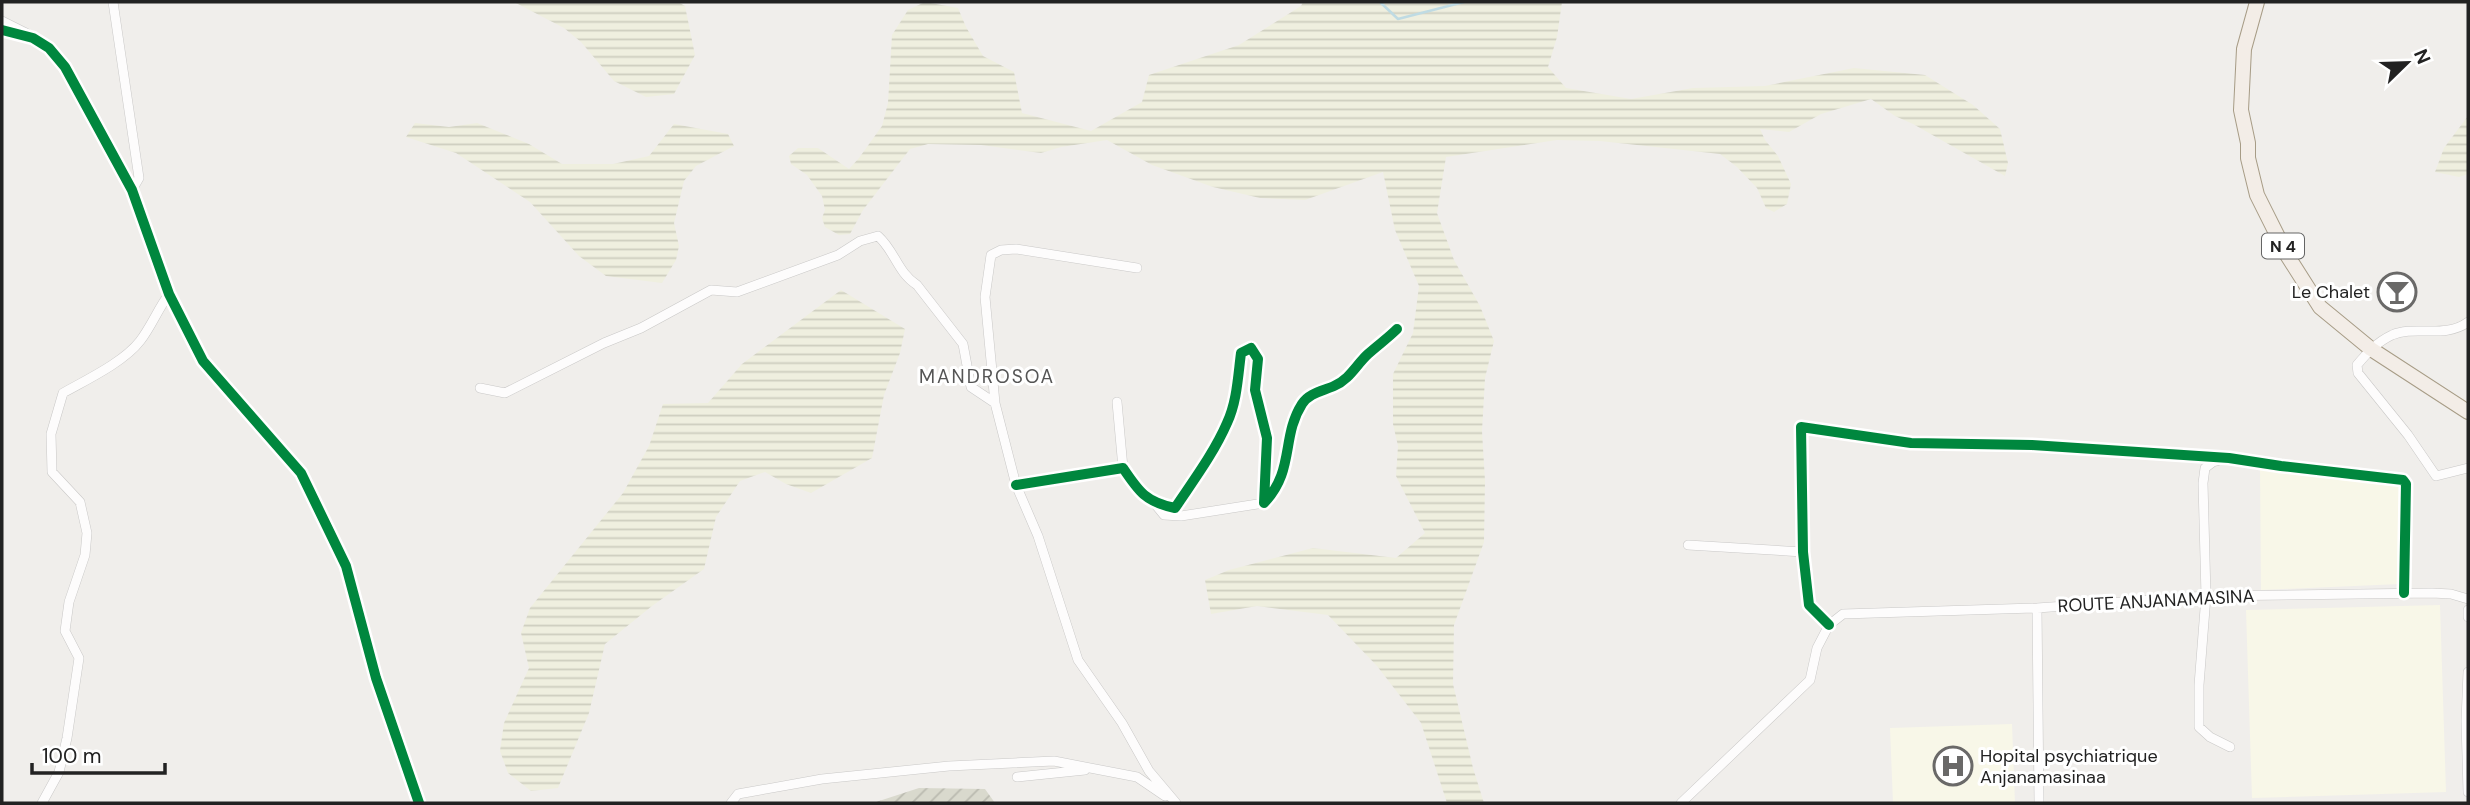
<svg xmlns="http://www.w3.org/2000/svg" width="2470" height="805" font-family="'DM Sans',sans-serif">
	<defs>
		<pattern id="construction-furrows" width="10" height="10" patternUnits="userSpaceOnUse" patternTransform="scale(1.75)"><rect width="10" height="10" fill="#d9d9cd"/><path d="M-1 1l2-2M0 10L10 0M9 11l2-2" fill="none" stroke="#babab0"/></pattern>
		<pattern id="farmland-rules" width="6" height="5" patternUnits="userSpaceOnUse" patternTransform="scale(1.75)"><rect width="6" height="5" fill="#efefdf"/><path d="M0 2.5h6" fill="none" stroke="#cdcdbf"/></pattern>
	</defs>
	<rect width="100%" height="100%" fill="#f0eeeb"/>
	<path fill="#f8f7e8" d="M 2260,465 L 2399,483 L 2400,584 L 2261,590 Z
		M 2440,605 L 2446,792 L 2252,798 L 2246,610 Z
		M 2012,724 L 2015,803 L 1893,803 L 1890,728 Z"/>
	<path fill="url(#construction-furrows)" d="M 919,788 L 985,789 L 995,803 L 873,803 Z"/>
	<path fill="url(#farmland-rules)" d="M 514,2 L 678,2 L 685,6 L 695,55 L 674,94 L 646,97 L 614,81 L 581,42 L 564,28 Z
		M 925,2 L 958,8 L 966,27 L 983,56 L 1014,72 L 1022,113 L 1091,131 L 1142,102 L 1149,75 L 1239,45 L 1301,6 L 1303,2 L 1562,2 L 1557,37 L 1548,67 L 1566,88 L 1631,99 L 1693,88 L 1765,86 L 1854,68 L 1925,75 L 1973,105 L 2000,129 L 2008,163 L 2005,176 L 1913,124 L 1895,116 L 1871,99 L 1821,114 L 1789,132 L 1760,129 L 1765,140 L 1778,156 L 1791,184 L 1787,204 L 1774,212 L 1766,208 L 1757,188 L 1737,167 L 1720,154 L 1600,141 L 1557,140 L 1446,157 L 1437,213 L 1454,260 L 1480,306 L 1494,341 L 1485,378 L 1482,431 L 1485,481 L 1484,542 L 1454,625 L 1453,684 L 1473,768 L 1484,803 L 1447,803 L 1421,723 L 1377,666 L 1328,615 L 1257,606 L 1211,614 L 1205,580 L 1229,570 L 1313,548 L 1396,558 L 1425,533 L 1396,476 L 1398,446 L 1393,424 L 1393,374 L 1413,333 L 1419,286 L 1395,230 L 1383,172 L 1305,200 L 1260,198 L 1213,187 L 1152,165 L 1107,140 L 1061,147 L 1041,153 L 981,145 L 928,144 L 910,149 L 863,210 L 850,234 L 839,235 L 825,227 L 822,218 L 825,210 L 822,196 L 807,175 L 791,164 L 789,156 L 798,148 L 818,148 L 849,169 L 859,158 L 882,126 L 888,103 L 892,35 L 908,10 Z
		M 2468,116 L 2468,174 L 2459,177 L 2435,172 L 2444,148 Z
		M 415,123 L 449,127 L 477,123 L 529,144 L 562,164 L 613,164 L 649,156 L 674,124 L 728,134 L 734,146 L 696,166 L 684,181 L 674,223 L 679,246 L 676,260 L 662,283 L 606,276 L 579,256 L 530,202 L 456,153 L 406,137 Z
		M 841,290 L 905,329 L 900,353 L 884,395 L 872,458 L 811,493 L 786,484 L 765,472 L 740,481 L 716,517 L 704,569 L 652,606 L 605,644 L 589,713 L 558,788 L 531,791 L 508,773 L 500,751 L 504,723 L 529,668 L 521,633 L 530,608 L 623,493 L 649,446 L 663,404 L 708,403 L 742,364 Z"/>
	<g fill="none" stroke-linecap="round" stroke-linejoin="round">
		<path stroke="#bfdbe3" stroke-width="2.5" d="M 1380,2 L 1398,19 L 1464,2"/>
		<defs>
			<path id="street" d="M 113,2 L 139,178 L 132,190
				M 2,21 L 26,33
				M 2,30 L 33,38 L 49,48 L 65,67 L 132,190 L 169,294 L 203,361 L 301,473 L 346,566 L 376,678 L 419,803
				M 1137,268 L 1016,249 L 1001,250 L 991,255 L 985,297 L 995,403 L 1016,485 L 1038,536 L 1078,660 L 1122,723 L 1149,771 L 1176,803
				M 2468,322 C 2445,339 2415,325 2392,335 C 2377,342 2367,353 2357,365 L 2358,373 L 2408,435 L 2436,476 L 2468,468
				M 480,388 L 505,393 L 604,343 L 641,328 L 711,290 L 737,292 L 838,255 L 860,241 L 878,236 C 895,251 897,272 917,285 L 963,344 L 971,387 L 995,403
				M 1117,402 L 1123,468
				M 2220,460 L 2213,462 L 2205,468 L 2203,483 L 2206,596 L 2199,685 L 2199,727 L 2210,737 L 2230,747
				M 1016,485 L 1123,468 C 1139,492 1146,502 1175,508 C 1193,481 1214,453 1227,423 C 1237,402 1238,376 1241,353 L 1251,348 L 1258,359 L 1255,390 L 1267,438 L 1264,503 C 1295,471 1281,437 1302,404 C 1309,393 1323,391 1334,386 C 1350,379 1356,365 1368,354 C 1378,345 1388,338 1397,329
				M 1155,504 L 1164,515 L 1181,516 L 1264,503
				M 1688,545 L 1803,552
				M 2037,608 L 2039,803
				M 2468,610 L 2468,617
				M 1829,625 L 1809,605 L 1803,552 L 1801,427 L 1911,443 L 2032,445 L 2229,458 L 2281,466 L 2403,480 L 2406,484 L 2404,593
				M 2468,672 L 2466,721 L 2468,792
				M 1017,777 L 1085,770
				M 42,803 L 59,772 L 67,738 L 79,658 L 65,631 L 69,602 L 85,555 L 87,533 L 80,502 L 52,472 L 51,434 L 63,393 C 86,380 124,362 140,341 C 151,327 158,309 169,294
				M 731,803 L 738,794 L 822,779 L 949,766 L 1054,761 L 1137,777 L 1165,796
				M 1681,803 L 1810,680 L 1817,648 L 1829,625 L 1843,614 L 2037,608 L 2206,596 L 2432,593 L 2451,594 L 2468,599"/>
			<path id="primary" d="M 2257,2 L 2244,49 L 2241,110 L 2248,143 L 2248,158 L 2257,195 L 2287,255 L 2320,307 L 2371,349 L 2468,412"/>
		</defs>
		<use href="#street" stroke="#c9c8c7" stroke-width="10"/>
		<use href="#primary" stroke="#a79c86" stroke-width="16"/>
		<use href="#street" stroke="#fdfcfc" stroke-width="9"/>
		<use href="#primary" stroke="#f3ede7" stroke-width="14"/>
		<defs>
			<path id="cycleway" d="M 2,30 L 33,38 L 49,48 L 65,67 L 132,190 L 169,294 L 203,361 L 301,473 L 346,566 L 376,678 L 419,803
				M 1016,485 L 1123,468 C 1139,492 1146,502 1175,508 C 1193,481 1214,453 1227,423 C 1237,402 1238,376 1241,353 L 1251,348 L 1258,359 L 1255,390 L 1267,438 L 1264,503 C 1295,471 1281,437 1302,404 C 1309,393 1323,391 1334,386 C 1350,379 1356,365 1368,354 C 1378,345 1388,338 1397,329
				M 1829,625 L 1809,605 L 1803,552 L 1801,427 L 1911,443 L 2032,445 L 2229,458 L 2281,466 L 2403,480 L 2406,484 L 2404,593"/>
		</defs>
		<use href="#cycleway" stroke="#fff" stroke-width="15"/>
		<use href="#cycleway" stroke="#00873e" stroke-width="10"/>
	</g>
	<defs>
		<symbol id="bar-ring" viewBox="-11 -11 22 22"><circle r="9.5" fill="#fff" stroke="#6a6968" stroke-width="1.5"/><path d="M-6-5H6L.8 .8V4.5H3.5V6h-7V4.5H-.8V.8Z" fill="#6a6968"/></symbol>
		<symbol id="hospital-ring" viewBox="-11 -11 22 22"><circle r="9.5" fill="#fff" stroke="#6a6968" stroke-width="1.5"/><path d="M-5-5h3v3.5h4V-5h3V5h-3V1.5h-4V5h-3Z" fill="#6a6968"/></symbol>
	</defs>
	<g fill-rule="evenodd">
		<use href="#bar-ring" x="2375" y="270" width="44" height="44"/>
		<use href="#hospital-ring" x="1931" y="744" width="44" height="44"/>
	</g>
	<g text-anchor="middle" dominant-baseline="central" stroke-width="6" stroke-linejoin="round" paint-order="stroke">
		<rect fill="#fff" stroke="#646464" stroke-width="2" x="2262" y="233.5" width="42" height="25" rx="5"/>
		<g font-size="16" font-weight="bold" fill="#222">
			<text x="2283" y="246">N 4</text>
		</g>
		<g font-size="18" fill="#222" stroke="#fff" text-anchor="end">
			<text x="2370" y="292">Le Chalet</text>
			<text x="1980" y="756" text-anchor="start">Hopital psychiatrique<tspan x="1980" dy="21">Anjanamasinaa</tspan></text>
		</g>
		<g font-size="18" fill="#222" stroke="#fff">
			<text transform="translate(2156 601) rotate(-3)">ROUTE ANJANAMASINA</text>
		</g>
		<g font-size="19" letter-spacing="2" fill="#555" stroke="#fff">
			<text x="987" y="376">MANDROSOA</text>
		</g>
	</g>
	<rect width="2470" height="805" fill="none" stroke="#222222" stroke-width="7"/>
	<g transform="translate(2407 63) rotate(67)" stroke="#ffffff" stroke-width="5" paint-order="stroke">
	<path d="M0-5L12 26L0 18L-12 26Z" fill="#222222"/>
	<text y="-10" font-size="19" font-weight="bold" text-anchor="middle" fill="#222222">N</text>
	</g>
	<path d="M32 763v10h133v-10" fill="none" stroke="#222222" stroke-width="3.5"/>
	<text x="42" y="763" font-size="21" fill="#222222" stroke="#ffffff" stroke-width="5" paint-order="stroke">100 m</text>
</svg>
